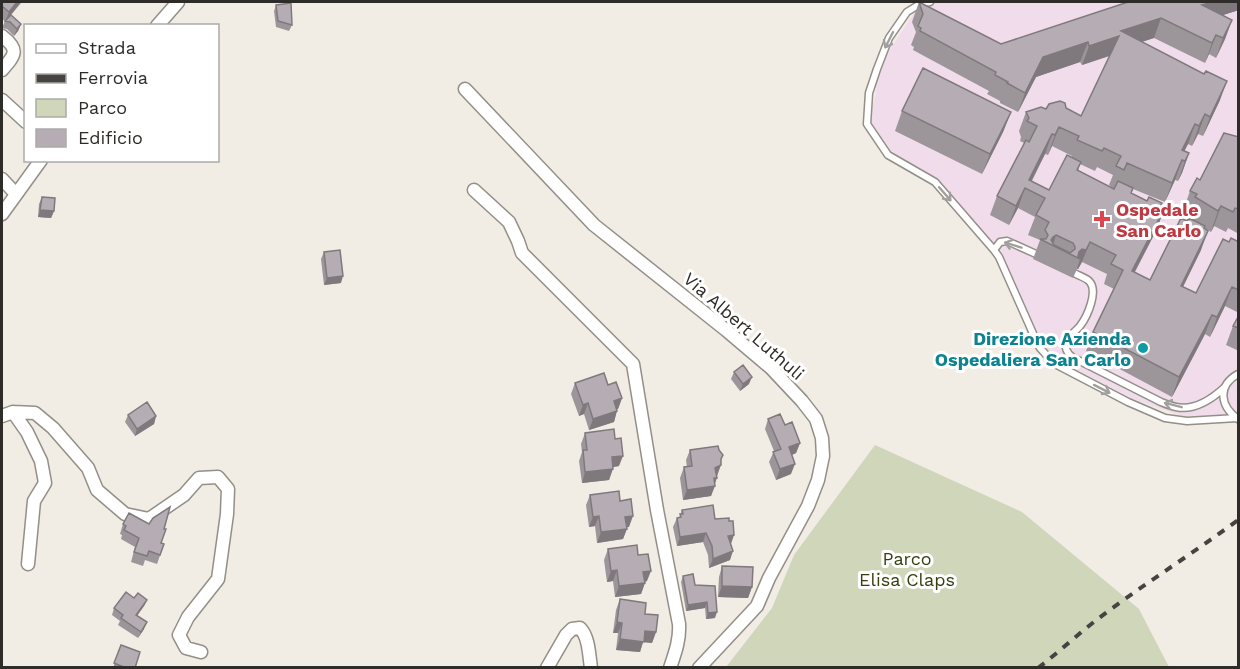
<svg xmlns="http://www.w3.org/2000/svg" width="1240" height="669" font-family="'Work Sans',sans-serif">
	<rect width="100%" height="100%" fill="#f1ede4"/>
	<path fill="#f1dceb" d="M 932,2 L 1238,2 L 1238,419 L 1193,420 L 1133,399 L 1052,357 L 996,256 L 936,182 L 888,155 L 867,124 L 876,94 L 877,69 L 920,4 Z"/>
	<path fill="#d0d6ba" d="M 875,445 L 1022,512 L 1139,609 L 1169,667 L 726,667 L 772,608 L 794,555 Z"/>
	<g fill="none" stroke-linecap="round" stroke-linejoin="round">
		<defs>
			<path id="lane" d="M 930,2 L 920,4 L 907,12 L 889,38 L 877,69 L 869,93 L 867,124 L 888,155 L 935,182 L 994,250 L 999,257 L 1035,338 L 1040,348 L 1049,358 L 1057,365 L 1128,402 L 1165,418 L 1187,421 L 1237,418
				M 994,250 L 1000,242 L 1007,241 L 1036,254
				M 1076,274 C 1080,276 1086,278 1089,281 C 1099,291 1087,317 1080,326 C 1076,331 1070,335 1066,340 C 1065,348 1066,352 1072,357 L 1161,402 C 1166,404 1171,406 1176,407 C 1194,411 1212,399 1225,387
				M 1238,419 C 1220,406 1217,386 1238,374"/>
			<path id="street" d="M 157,26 L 178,2
				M 2,36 C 20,50 15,55 2,70
				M 465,89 L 594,225 L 726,330 L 771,368 L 802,401 L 816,419 L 822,438 L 823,456 L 818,480 L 808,506 L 769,578 L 757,606 L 699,668
				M 2,100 L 26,122
				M 2,179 L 16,194
				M 474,190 L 509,222 L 518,241 L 522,253 L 633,364 L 657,510 L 679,624 C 680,640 675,653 670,668
				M 2,214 L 41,160
				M 13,412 L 27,432 L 41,461 L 45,483 L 34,501 L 28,564
				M 2,416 L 13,412 L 35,413 L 53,428 L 88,468 L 97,490 L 125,514 L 149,519 L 184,495 L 199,478 L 218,477 L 228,489 L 227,514 L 218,579 L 188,617 L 179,635 L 186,648 L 201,652
				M 547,668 L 566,635 L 572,629 L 580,628 C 589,637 589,655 591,668"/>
		</defs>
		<use href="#lane" stroke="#938f87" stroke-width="9"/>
		<use href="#street" stroke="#938f87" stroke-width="15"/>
		<use href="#lane" stroke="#fff" stroke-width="6"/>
		<use href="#street" stroke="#fff" stroke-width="12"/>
		<path stroke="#464340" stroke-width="4" stroke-dasharray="8 8" stroke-linecap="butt" d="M 1038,668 C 1059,652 1078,634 1099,618 C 1144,584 1192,554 1238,520"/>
	</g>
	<path fill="#9c959a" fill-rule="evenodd" d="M 2,2 L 21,3 L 11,15 L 21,24 L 18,31 L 14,36 L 7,29 L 2,28 L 5,21 L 2,19 Z
		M 919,2 L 1001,44 L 1239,2 L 1239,10 L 1223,15 L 1232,20 L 1225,39 L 1216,58 L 1209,54 L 1205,63 L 1154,38 L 1141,42 L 1220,100 L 1203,136 L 1198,134 L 1192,146 L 1188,144 L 1184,151 L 1189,153 L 1182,173 L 1178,181 L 1175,180 L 1165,202 L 1133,189 L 1131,193 L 1164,209 L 1157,229 L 1135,272 L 1150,280 L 1189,218 L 1188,218 L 1189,214 L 1183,211 L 1190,191 L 1239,137 L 1239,234 L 1228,228 L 1226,232 L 1214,226 L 1211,232 L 1204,228 L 1201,250 L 1183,287 L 1196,293 L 1229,242 L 1239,242 L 1239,313 L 1225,306 L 1210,337 L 1205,334 L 1172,397 L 1086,351 L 1093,332 L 1114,289 L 1104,284 L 1107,274 L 1082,262 L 1078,269 L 1077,269 L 1073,278 L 1033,259 L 1040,240 L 1028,235 L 1035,217 L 1018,208 L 1009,225 L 990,215 L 997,196 L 1024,143 L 1020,141 L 1021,137 L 1019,131 L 1026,112 L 1066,108 L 1081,116 L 1109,56 L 1082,65 L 1080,62 L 1036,77 L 1018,112 L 1000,103 L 1000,101 L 987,94 L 989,91 L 913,50 L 914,47 L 911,45 L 916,32 L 912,22 ZM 1052,146 L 1072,156 L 1049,190 L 1032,181 L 1045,154 L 1048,155 ZM 1080,164 L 1095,171 L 1097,167 L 1113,175 L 1109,185 L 1114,189 L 1078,171 Z
		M 276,5 L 292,25 L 289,31 L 276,27 L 274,11 Z
		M 902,111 L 1011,112 L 1003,132 L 982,174 L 895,131 Z
		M 42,197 L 54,211 L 51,218 L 38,217 L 39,204 Z
		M 324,252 L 341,283 L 324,285 L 321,259 Z
		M 1239,315 L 1239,351 L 1226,345 L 1233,326 Z
		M 734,372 L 749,384 L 740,391 L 731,379 Z
		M 575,383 L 622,398 L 618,409 L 617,409 L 614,422 L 589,430 L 584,414 L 579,416 L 571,394 Z
		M 128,415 L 156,416 L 154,424 L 135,436 L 125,422 Z
		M 768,419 L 785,425 L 800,443 L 796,453 L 792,455 L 791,474 L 776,480 L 769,462 L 774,451 L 765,429 Z
		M 585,433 L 619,466 L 613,467 L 609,480 L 582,483 L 579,461 L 582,452 L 581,444 Z
		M 690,450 L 721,461 L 711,496 L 683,500 L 680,478 L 684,467 L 687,467 L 686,460 Z
		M 590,495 L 629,527 L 627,527 L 623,539 L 597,543 L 595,526 L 589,527 L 586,505 Z
		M 682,510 L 715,519 L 731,544 L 730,560 L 709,568 L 708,555 L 703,542 L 677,546 L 673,527 L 677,518 L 679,518 Z
		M 123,524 L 149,524 L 164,529 L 161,543 L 164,544 L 157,564 L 145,560 L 143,566 L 131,562 L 135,547 L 121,539 L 122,535 L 120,534 Z
		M 608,549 L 638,555 L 647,581 L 645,582 L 641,594 L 615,597 L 613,581 L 607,582 L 604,560 Z
		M 722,566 L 752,587 L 748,598 L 718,597 L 719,577 Z
		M 683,576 L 695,585 L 715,586 L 715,618 L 706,619 L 705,608 L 686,611 L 681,582 Z
		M 620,599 L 645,614 L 656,632 L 652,643 L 643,642 L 640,652 L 616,650 L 618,633 L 613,633 L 616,610 Z
		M 147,600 L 144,606 L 137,616 L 144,629 L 138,638 L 118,625 L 120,621 L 112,615 L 114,608 Z
		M 121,645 L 135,668 L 113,668 Z"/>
	<path fill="#7f797d" d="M 17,2 L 21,2 L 5,22 L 9,12 Z
		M 1212,2 L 1239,2 L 1239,10 L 1195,24 L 1202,5 Z
		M 1161,18 L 1154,38 L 1114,51 L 1121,31 Z
		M 1232,20 L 1225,39 L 1216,58 L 1223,38 Z
		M 21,24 L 18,31 L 14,36 L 17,29 Z
		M 1216,35 L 1209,54 L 1205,63 L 1212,43 Z
		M 1119,36 L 1112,55 L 1082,65 L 1089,46 Z
		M 1088,42 L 1080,62 L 1036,77 L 1018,112 L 1025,93 L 1043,57 Z
		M 1227,81 L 1220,100 L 1203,136 L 1210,117 Z
		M 1011,112 L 1003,132 L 982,174 L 990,154 Z
		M 1205,114 L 1198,134 L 1192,146 L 1199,126 Z
		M 1195,124 L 1188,144 L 1175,170 L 1182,150 Z
		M 1059,127 L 1052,146 L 1048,155 L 1055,135 Z
		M 1052,134 L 1045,154 L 1027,189 L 1029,180 Z
		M 1189,153 L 1182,173 L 1178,181 L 1185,161 Z
		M 1182,160 L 1175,180 L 1165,202 L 1172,183 Z
		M 1025,188 L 1018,208 L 1009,225 L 1016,206 Z
		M 1221,206 L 1214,226 L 1211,232 L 1218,211 Z
		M 1164,209 L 1157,229 L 1125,290 L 1132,271 Z
		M 40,210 L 54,211 L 51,218 L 38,217 Z
		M 1208,231 L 1201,250 L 1174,305 L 1181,286 Z
		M 1056,235 L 1053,245 L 1050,244 L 1053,237 Z
		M 1090,242 L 1082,262 L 1078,269 L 1077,269 L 1080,259 L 1077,257 L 1079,252 Z
		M 343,276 L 341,283 L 324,285 L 327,278 Z
		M 1232,287 L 1225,306 L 1210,337 L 1217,317 Z
		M 1212,315 L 1205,334 L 1172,397 L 1179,377 Z
		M 752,377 L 749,384 L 740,391 L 743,384 Z
		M 622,398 L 618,409 L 610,412 L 614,401 Z
		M 588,403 L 584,414 L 579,416 L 583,405 Z
		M 617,411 L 614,422 L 589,430 L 593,419 Z
		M 156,416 L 154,424 L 135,436 L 137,429 Z
		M 800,443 L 796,453 L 785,458 L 789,447 Z
		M 723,455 L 719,466 L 721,465 L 717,476 L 711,478 L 715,468 Z
		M 623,456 L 619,466 L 608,468 L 612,457 Z
		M 795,464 L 791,474 L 776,480 L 780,469 Z
		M 613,469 L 609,480 L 582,483 L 585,472 Z
		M 714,478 L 717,478 L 714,486 L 715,486 L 711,496 L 683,500 L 687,490 Z
		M 599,516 L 595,526 L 589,527 L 593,517 Z
		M 633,516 L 629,527 L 621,528 L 625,517 Z
		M 627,529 L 623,539 L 597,543 L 601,532 Z
		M 706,533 L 703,542 L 677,546 L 680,537 Z
		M 734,535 L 731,544 L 728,536 Z
		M 733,551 L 730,560 L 709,568 L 713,559 Z
		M 617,570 L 613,581 L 607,582 L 611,571 Z
		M 651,571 L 647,581 L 639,582 L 643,572 Z
		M 645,583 L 641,594 L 615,597 L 619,586 Z
		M 722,586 L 752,587 L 748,598 L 718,597 Z
		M 147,600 L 144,606 L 133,621 L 136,615 Z
		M 707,602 L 705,608 L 686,611 L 688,605 Z
		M 717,612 L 715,618 L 706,619 L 708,613 Z
		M 147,622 L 144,629 L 138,638 L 141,632 Z
		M 617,622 L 622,623 L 618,633 L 613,633 Z
		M 645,631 L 656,632 L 652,643 L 643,642 L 640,652 L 616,650 L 620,639 Z"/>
	<path fill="#b5adb3" stroke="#7f797d" stroke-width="1.5" fill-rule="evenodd" d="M 2,2 L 17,2 L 9,12 L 2,6 Z
		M 919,2 L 1001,44 L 1128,2 L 1212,2 L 1202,5 L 1232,20 L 1223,38 L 1216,35 L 1212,43 L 1161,18 L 1121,31 L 1204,74 L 1206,71 L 1227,81 L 1210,117 L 1205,114 L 1199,126 L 1195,124 L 1182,150 L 1189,153 L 1185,161 L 1182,160 L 1172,183 L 1127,163 L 1124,170 L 1116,166 L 1121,156 L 1104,148 L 1102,151 L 1077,140 L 1079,136 L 1059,127 L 1055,135 L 1052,134 L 1029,180 L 1049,190 L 1067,155 L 1081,162 L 1077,170 L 1114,189 L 1118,181 L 1133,188 L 1131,193 L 1147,201 L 1149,197 L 1162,203 L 1160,207 L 1164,209 L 1132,271 L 1150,280 L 1181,218 L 1187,221 L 1189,218 L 1205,226 L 1204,228 L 1208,231 L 1181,286 L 1196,293 L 1223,239 L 1229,242 L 1231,238 L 1239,242 L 1239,290 L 1232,287 L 1217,317 L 1212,315 L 1179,377 L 1093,332 L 1123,270 L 1111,264 L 1116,255 L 1090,242 L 1086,250 L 1082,249 L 1079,252 L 1078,256 L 1080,259 L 1040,239 L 1046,239 L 1048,235 L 1045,230 L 1049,222 L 1036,215 L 1045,198 L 1025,188 L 1016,206 L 997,196 L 1026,140 L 1029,142 L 1037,126 L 1027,121 L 1029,118 L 1026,112 L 1041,107 L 1046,109 L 1049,104 L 1060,101 L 1065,103 L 1066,108 L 1081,116 L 1119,36 L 1089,46 L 1088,42 L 1043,57 L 1025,93 L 1007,83 L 1008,82 L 995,75 L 996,72 L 920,31 L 921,28 L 918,26 L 923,14 ZM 1056,235 L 1073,243 L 1075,247 L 1075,249 L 1070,253 L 1054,245 L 1051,240 L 1053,237 Z
		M 291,3 L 292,25 L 278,21 L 276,5 Z
		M 11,15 L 21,24 L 17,29 L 10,22 L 5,21 Z
		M 923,68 L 1011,112 L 990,154 L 902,111 Z
		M 1224,133 L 1239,137 L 1239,209 L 1235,208 L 1233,212 L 1221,206 L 1218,211 L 1195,197 L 1197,194 L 1190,191 L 1197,178 L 1200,180 Z
		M 42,197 L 55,198 L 54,211 L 40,210 Z
		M 340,250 L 343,276 L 327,278 L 324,252 Z
		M 1239,315 L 1239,328 L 1233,326 Z
		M 743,365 L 752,377 L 743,384 L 734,372 Z
		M 604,373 L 608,385 L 616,382 L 622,398 L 614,401 L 617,411 L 593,419 L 588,403 L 583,405 L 575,383 Z
		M 147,402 L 156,416 L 137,429 L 128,415 Z
		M 780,414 L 785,425 L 792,422 L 800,443 L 789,447 L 795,464 L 780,469 L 773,452 L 781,449 L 768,419 Z
		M 614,429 L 615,439 L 621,438 L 623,456 L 612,457 L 613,469 L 585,472 L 583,450 L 587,450 L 585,433 Z
		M 718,446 L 719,450 L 723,455 L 721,459 L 721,465 L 715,468 L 717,478 L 714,478 L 715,486 L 687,490 L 684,467 L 692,466 L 690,450 Z
		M 619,491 L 620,501 L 631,499 L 633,516 L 625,517 L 627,529 L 601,532 L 599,516 L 593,517 L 590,495 Z
		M 713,505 L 715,519 L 729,518 L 729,521 L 733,521 L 734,535 L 728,536 L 733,551 L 713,559 L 712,546 L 706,533 L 680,537 L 677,518 L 681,517 L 680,514 L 683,514 L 682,510 Z
		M 170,507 L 164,529 L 166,529 L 161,543 L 164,544 L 160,555 L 149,551 L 147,556 L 134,552 L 139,538 L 124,530 L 126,526 L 123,524 L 129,513 L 149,524 L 153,518 Z
		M 637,545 L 638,555 L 648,554 L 651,571 L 643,572 L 645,583 L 619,586 L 617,570 L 611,571 L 608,549 Z
		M 722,566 L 753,567 L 752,587 L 722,586 Z
		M 693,574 L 695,585 L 715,586 L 717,612 L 708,613 L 707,602 L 688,605 L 683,576 Z
		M 126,592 L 134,598 L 138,593 L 147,600 L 136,615 L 147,622 L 141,632 L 121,618 L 123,615 L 114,608 Z
		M 620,599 L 646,603 L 645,614 L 658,615 L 656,632 L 645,631 L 644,642 L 620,639 L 622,623 L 617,622 Z
		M 121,645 L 140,652 L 135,668 L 126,668 L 114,663 Z"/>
	<defs><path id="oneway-shaft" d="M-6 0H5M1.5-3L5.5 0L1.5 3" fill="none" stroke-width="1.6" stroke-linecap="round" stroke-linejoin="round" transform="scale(1.5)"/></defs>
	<g stroke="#a1a09f">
		<use href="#oneway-shaft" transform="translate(889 40) rotate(117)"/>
		<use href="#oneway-shaft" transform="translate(945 194) rotate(49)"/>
		<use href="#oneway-shaft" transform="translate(1013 245) rotate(-163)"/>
		<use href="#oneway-shaft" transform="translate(1102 389) rotate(27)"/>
		<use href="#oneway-shaft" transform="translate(1173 405) rotate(-166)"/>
	</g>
	<path fill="#e0444e" stroke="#fff" stroke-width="2" d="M1099 210h6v6h6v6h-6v6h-6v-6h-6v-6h6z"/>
	<circle fill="#0f9aa8" stroke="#fff" stroke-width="2" cx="1143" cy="348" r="6"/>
	<g text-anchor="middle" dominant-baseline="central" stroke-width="6" stroke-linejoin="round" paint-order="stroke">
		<g font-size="18" font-weight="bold" fill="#be3a42" stroke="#fff" text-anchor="start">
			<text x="1116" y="209">Ospedale<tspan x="1116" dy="21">San Carlo</tspan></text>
		</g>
		<g font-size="18" fill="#2e2c29" stroke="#fff">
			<text transform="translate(744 326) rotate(41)">Via Albert Luthuli</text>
		</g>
		<g font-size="18" font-weight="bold" fill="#0d838f" stroke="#fff" text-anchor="end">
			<text x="1131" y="338">Direzione Azienda<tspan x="1131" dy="21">Ospedaliera San Carlo</tspan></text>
		</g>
		<g font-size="18" fill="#373e10" stroke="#fff">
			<text x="907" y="558">Parco<tspan x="907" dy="21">Elisa Claps</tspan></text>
		</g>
	</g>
	<rect width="1240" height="669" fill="none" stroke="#2e2c29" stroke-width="6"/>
	<rect x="24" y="24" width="195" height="138" fill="#ffffff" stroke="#ababa9" stroke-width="1.5"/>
	<rect x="36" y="44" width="30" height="9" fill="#ffffff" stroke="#ababa9" stroke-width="1.5"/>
	<text x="78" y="54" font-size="18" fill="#2e2c29">Strada</text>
	<rect x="36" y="74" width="30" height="9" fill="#464340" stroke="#ababa9" stroke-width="1.5"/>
	<text x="78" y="84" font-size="18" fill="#2e2c29">Ferrovia</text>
	<rect x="36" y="99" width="30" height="18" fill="#d0d6ba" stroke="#ababa9" stroke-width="1.5"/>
	<text x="78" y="114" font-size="18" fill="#2e2c29">Parco</text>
	<rect x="36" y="129" width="30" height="18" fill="#b5adb3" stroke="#ababa9" stroke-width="1.5"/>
	<text x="78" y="144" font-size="18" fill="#2e2c29">Edificio</text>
</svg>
